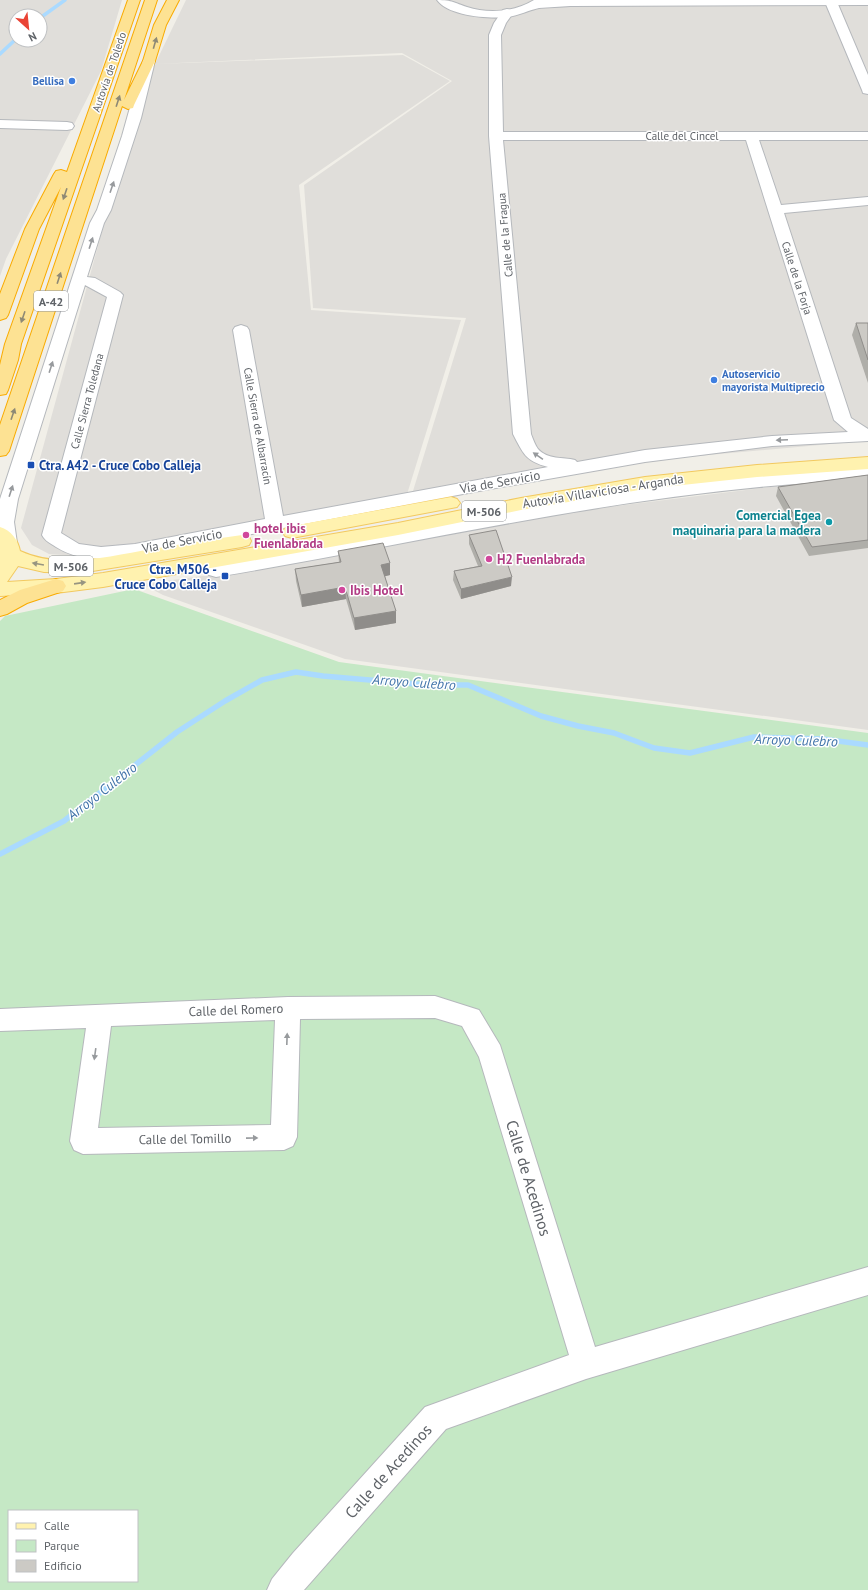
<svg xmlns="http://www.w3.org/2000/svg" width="868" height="1590" font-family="'PT Sans',sans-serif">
	<rect width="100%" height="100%" fill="#f1efe8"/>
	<path fill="#e0deda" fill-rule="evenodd" d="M 0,0 L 122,0 L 101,71 L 6,259 L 0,276 ZM 16,16 L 40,16 L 40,40 L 16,40 Z
		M 186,0 L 868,0 L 868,442 L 853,442 L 653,460 L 409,504 L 466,318 L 313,308 L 304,185 L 452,81 L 402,53 L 155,64 Z
		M 403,55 L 450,81 L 299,185 L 311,310 L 461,320 L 404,504 L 106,558 L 49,554 L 32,545 L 21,528 L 143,81 L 156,64 Z
		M 868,480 L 868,730 L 345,659 L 163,595 L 142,584 L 272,567 L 584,510 L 770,487 Z"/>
	<path fill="#c5e8c5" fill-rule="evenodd" d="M 134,589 L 339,662 L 868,733 L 868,1590 L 0,1590 L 0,621 L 5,616 ZM 9,1511 L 137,1511 L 137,1581 L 9,1581 Z"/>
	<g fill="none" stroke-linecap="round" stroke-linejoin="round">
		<path stroke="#aadaff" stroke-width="3.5" d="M 40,18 L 65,0
			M 0,54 L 16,39"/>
		<path stroke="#aadaff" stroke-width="5.5" d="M 0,854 L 64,821 L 177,732 L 225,701 L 262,680 L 296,672 L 323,676 L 428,685 L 468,685 L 541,716 L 578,726 L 614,733 L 654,748 L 690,753 L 754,737 L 823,739 L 868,745"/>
		<defs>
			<path id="minor" d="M 827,0 L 835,0 L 837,2 L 868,75 L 868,94 L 863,93 L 862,90 L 825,2 Z
				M 507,9 L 511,10 L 513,13 L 506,23 L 501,35 L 503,132 L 868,132 L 868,140 L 759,140 L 781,205 L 868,197 L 868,205 L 784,213 L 851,418 L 868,429 L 868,441 L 772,446 L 645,462 L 479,491 L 135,556 C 106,559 82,563 56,547 C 50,543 45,541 42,535 L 107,297 L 85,285 L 18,499 L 14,522 L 17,543 L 15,547 L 8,549 L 1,547 L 0,545 L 0,499 L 90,223 L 97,210 L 122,136 L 143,61 L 145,58 L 153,58 L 155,61 L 141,118 L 111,210 L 104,223 L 87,277 L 95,278 L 120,292 L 123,295 L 61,533 L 79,544 L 101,547 L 135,544 L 265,519 L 233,330 L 235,327 L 241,325 L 247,327 L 249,330 L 283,516 L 548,467 C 525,461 523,453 513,434 L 489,136 L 489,35 L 494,23 L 503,10 ZM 503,140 L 746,140 L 834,420 L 848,432 L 772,436 L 645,450 L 577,462 L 575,460 C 563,457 548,460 538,449 C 535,445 533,439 531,434 Z
				M 0,120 L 67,122 L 72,123 L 74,126 L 72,129 L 67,130 L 0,128 Z
				M 868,468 L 868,480 C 648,487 432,541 216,577 L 209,575 L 206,570 L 209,565 L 216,563 C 432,529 648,475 868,468 Z
				M 435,996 L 479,1010 L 500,1045 L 595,1347 L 868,1267 L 868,1295 L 586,1379 L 446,1429 L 304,1590 L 267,1590 L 272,1579 L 293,1553 L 425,1407 L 569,1355 L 479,1057 L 462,1026 L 435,1018 L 300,1019 L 297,1137 L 293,1146 L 284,1150 L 83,1154 L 74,1150 L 70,1141 L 86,1028 L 0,1031 L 0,1009 L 288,997 ZM 275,1020 L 271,1125 L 98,1128 L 111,1026 Z"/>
			<path id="tertiary" d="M 437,0 C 453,0 454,3 467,7 C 488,14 515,12 534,0 L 868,0 L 868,5 L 570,6 C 560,7 549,7 539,8 C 529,10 518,16 507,17 C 489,19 448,16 437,0 Z"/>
			<path id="primary" d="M 868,457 L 868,469 L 757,477 L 645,489 L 521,510 L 398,535 L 103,587 L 56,593 L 0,596 L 0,527 C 11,530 18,540 20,551 C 61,570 109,556 152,549 C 182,544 212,539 242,535 L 249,537 L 251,541 L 249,545 L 242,547 L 80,573 L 44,572 L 18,566 L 7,582 L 56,579 L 103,573 L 398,523 L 521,498 L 645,477 L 757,465 Z
				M 451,497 L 457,499 L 460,503 L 457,507 L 292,538 L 285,536 L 283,532 L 285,528 L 292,526 Z"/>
			<path id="motorway" d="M 128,0 L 140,0 L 21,344 L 18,360 L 8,390 L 6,394 L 0,395 L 0,365 L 5,344 L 61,187 L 39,229 L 8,315 L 6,318 L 0,320 L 0,294 L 25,229 L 54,174 L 56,171 L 61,170 L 67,172 Z
				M 145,0 L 157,0 L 124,100 L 143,61 L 154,25 L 167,0 L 179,0 L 166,25 L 155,61 L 134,105 L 133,108 L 128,109 L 122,106 L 9,451 L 6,455 L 0,456 L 0,425 Z
				M 56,579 L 63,581 L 66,586 L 63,591 L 27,603 L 7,614 L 0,616 L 0,600 L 20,590 Z"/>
		</defs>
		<use href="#minor" stroke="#b5b8bc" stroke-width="2"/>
		<use href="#tertiary" stroke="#b5b8bc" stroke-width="2"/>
		<use href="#primary" stroke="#f2c960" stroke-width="2"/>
		<use href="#motorway" stroke="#f9ab00" stroke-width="2"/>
		<use href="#minor" fill="#fff" fill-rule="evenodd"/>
		<use href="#tertiary" fill="#fff" fill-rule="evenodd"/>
		<use href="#primary" fill="#fff2af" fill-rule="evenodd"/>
		<use href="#motorway" fill="#fde293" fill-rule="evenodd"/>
	</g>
	<path fill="#afaea9" d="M 856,323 L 868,323 L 868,383 L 852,335 Z
		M 868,475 L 868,548 L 809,556 L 776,496 L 778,487 Z
		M 469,535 L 511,586 L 461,599 L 453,580 L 454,571 L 478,566 L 469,544 Z
		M 338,551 L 390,563 L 390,575 L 385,576 L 396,623 L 355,630 L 346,599 L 302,607 L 296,581 L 295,569 L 339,562 Z"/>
	<path fill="#8f8d8a" d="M 390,563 L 390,575 L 382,577 L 381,565 Z
		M 512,577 L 511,586 L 461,599 L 461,589 Z
		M 345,587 L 346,599 L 302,607 L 301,595 Z
		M 396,611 L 396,623 L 355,630 L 354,618 Z"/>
	<path fill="#cccac5" stroke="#8f8d8a" d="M 856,323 L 868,323 L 868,360 Z
		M 868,475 L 868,540 L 812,547 L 778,487 Z
		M 496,530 L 512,577 L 461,589 L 454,571 L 482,566 L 469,535 Z
		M 383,543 L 390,563 L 381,565 L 396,611 L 354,618 L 345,587 L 301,595 L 295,569 L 341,562 L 338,551 Z"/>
	<defs><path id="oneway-solid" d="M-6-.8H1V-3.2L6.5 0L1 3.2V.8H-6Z"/></defs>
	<g fill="#8e8975">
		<use href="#oneway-solid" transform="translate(155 43) rotate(-74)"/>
		<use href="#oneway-solid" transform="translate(118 101) rotate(-72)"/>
		<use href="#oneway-solid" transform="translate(65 194) rotate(109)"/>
		<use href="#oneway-solid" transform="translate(59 278) rotate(-72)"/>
		<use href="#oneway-solid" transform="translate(23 317) rotate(109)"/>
		<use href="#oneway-solid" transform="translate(13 414) rotate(-71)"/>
	</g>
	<g fill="#979a9d">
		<use href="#oneway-solid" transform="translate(112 187) rotate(-71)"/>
		<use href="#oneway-solid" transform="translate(91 243) rotate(-72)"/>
		<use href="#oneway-solid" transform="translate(51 367) rotate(-72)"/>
		<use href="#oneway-solid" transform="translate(782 440) rotate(177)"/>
		<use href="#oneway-solid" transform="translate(538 456) rotate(-146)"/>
		<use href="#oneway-solid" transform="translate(11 491) rotate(-72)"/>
		<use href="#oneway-solid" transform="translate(287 1039) rotate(-88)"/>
		<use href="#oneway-solid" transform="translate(95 1054) rotate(98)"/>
		<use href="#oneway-solid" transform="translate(252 1138) rotate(-1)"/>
	</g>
	<g fill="#979581">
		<use href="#oneway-solid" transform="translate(38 564) rotate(-170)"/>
		<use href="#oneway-solid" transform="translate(80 583) rotate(-8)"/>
	</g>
	<g fill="#3f7fe0" stroke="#fff" stroke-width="1.5">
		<circle cx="72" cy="81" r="4"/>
		<circle cx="714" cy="380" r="4"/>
	</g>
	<g fill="#1a4fb4" stroke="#fff" stroke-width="1.5">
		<rect x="27" y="461" width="8" height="8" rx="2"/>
		<rect x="221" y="572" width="8" height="8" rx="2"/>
	</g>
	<circle fill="#0f9aa8" stroke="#fff" stroke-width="1.5" cx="829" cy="522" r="4"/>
	<g fill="#d1479c" stroke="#fff" stroke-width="1.5">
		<circle cx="246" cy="535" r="4"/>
		<circle cx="489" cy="559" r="4"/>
		<circle cx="342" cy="590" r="4"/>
	</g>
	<g text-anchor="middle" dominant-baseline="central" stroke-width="3" stroke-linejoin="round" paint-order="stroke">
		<g font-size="11" fill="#5f6368" stroke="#fff">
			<text transform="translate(109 72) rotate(-71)">Autovía de Toledo</text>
			<text x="682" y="136">Calle del Cincel</text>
			<text transform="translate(505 235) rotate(-95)">Calle de la Fragua</text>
			<text transform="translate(797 278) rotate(72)">Calle de la Forja</text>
			<text transform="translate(87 401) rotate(-75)">Calle Sierra Toledana</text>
			<text transform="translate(258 426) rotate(80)">Calle Sierra de Albarracín</text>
		</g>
		<g font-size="11" font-weight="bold" fill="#366cbe" stroke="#fff" text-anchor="end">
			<text x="64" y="81">Bellisa</text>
			<text x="722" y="374" text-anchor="start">Autoservicio<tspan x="722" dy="13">mayorista Multiprecio</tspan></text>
		</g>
		<g fill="#fff" stroke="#8f9295" stroke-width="1">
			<rect x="34" y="291" width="34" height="20" rx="3"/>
			<rect x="462" y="501" width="44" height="20" rx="3"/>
			<rect x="49" y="556" width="44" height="20" rx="3"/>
		</g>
		<g font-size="12" font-weight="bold" fill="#5f6368">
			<text x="51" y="301">A-42</text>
			<text x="484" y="511">M-506</text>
			<text x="71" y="566">M-506</text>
		</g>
		<g font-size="13" font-weight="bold" fill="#164399" stroke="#fff" text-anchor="start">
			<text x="39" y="465">Ctra. A42 - Cruce Cobo Calleja</text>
			<text x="217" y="569" text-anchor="end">Ctra. M506 -<tspan x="217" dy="15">Cruce Cobo Calleja</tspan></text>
		</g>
		<g font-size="13" fill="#5f6368" stroke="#fff">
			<text transform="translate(500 482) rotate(-10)">Vía de Servicio</text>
			<text transform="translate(603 491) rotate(-9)">Autovía Villaviciosa - Arganda</text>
			<text transform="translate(182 541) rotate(-11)">Vía de Servicio</text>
			<text transform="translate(236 1010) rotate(-2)">Calle del Romero</text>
			<text transform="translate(185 1139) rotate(-1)">Calle del Tomillo</text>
		</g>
		<g font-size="13" font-weight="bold" fill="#0d838f" stroke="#fff" text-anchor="end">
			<text x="821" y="515">Comercial Egea<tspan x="821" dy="15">maquinaria para la madera</tspan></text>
		</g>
		<g font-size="13" font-weight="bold" fill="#b23c85" stroke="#fff" text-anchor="start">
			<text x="254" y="528">hotel ibis<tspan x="254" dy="15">Fuenlabrada</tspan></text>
			<text x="497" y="559">H2 Fuenlabrada</text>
			<text x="350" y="590">Ibis Hotel</text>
		</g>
		<g font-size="14" font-style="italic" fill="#4174aa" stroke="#fff">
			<text transform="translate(414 682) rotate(4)">Arroyo Culebro</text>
			<text transform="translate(796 740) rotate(2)">Arroyo Culebro</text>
			<text transform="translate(102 791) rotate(-38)">Arroyo Culebro</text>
		</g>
		<g font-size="16" fill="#5f6368" stroke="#fff">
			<text transform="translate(529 1178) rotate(73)">Calle de Acedinos</text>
			<text transform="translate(388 1471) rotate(-48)">Calle de Acedinos</text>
		</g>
	</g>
	<rect x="8" y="1510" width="130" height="72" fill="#ffffff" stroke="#bfc1c3"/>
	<rect x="16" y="1523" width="20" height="6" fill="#fff2af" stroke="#bfc1c3"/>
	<text x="44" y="1530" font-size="12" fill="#5f6368">Calle</text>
	<rect x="16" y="1540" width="20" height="12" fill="#c5e8c5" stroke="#bfc1c3"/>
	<text x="44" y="1550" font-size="12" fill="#5f6368">Parque</text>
	<rect x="16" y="1560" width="20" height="12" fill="#cccac5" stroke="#bfc1c3"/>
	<text x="44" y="1570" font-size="12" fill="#5f6368">Edificio</text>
	<g transform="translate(28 28) rotate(153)"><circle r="19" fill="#ffffff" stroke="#bfc1c3"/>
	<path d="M0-3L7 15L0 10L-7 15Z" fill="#ea4335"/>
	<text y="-6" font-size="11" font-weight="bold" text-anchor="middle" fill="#5f6368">N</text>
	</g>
</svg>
